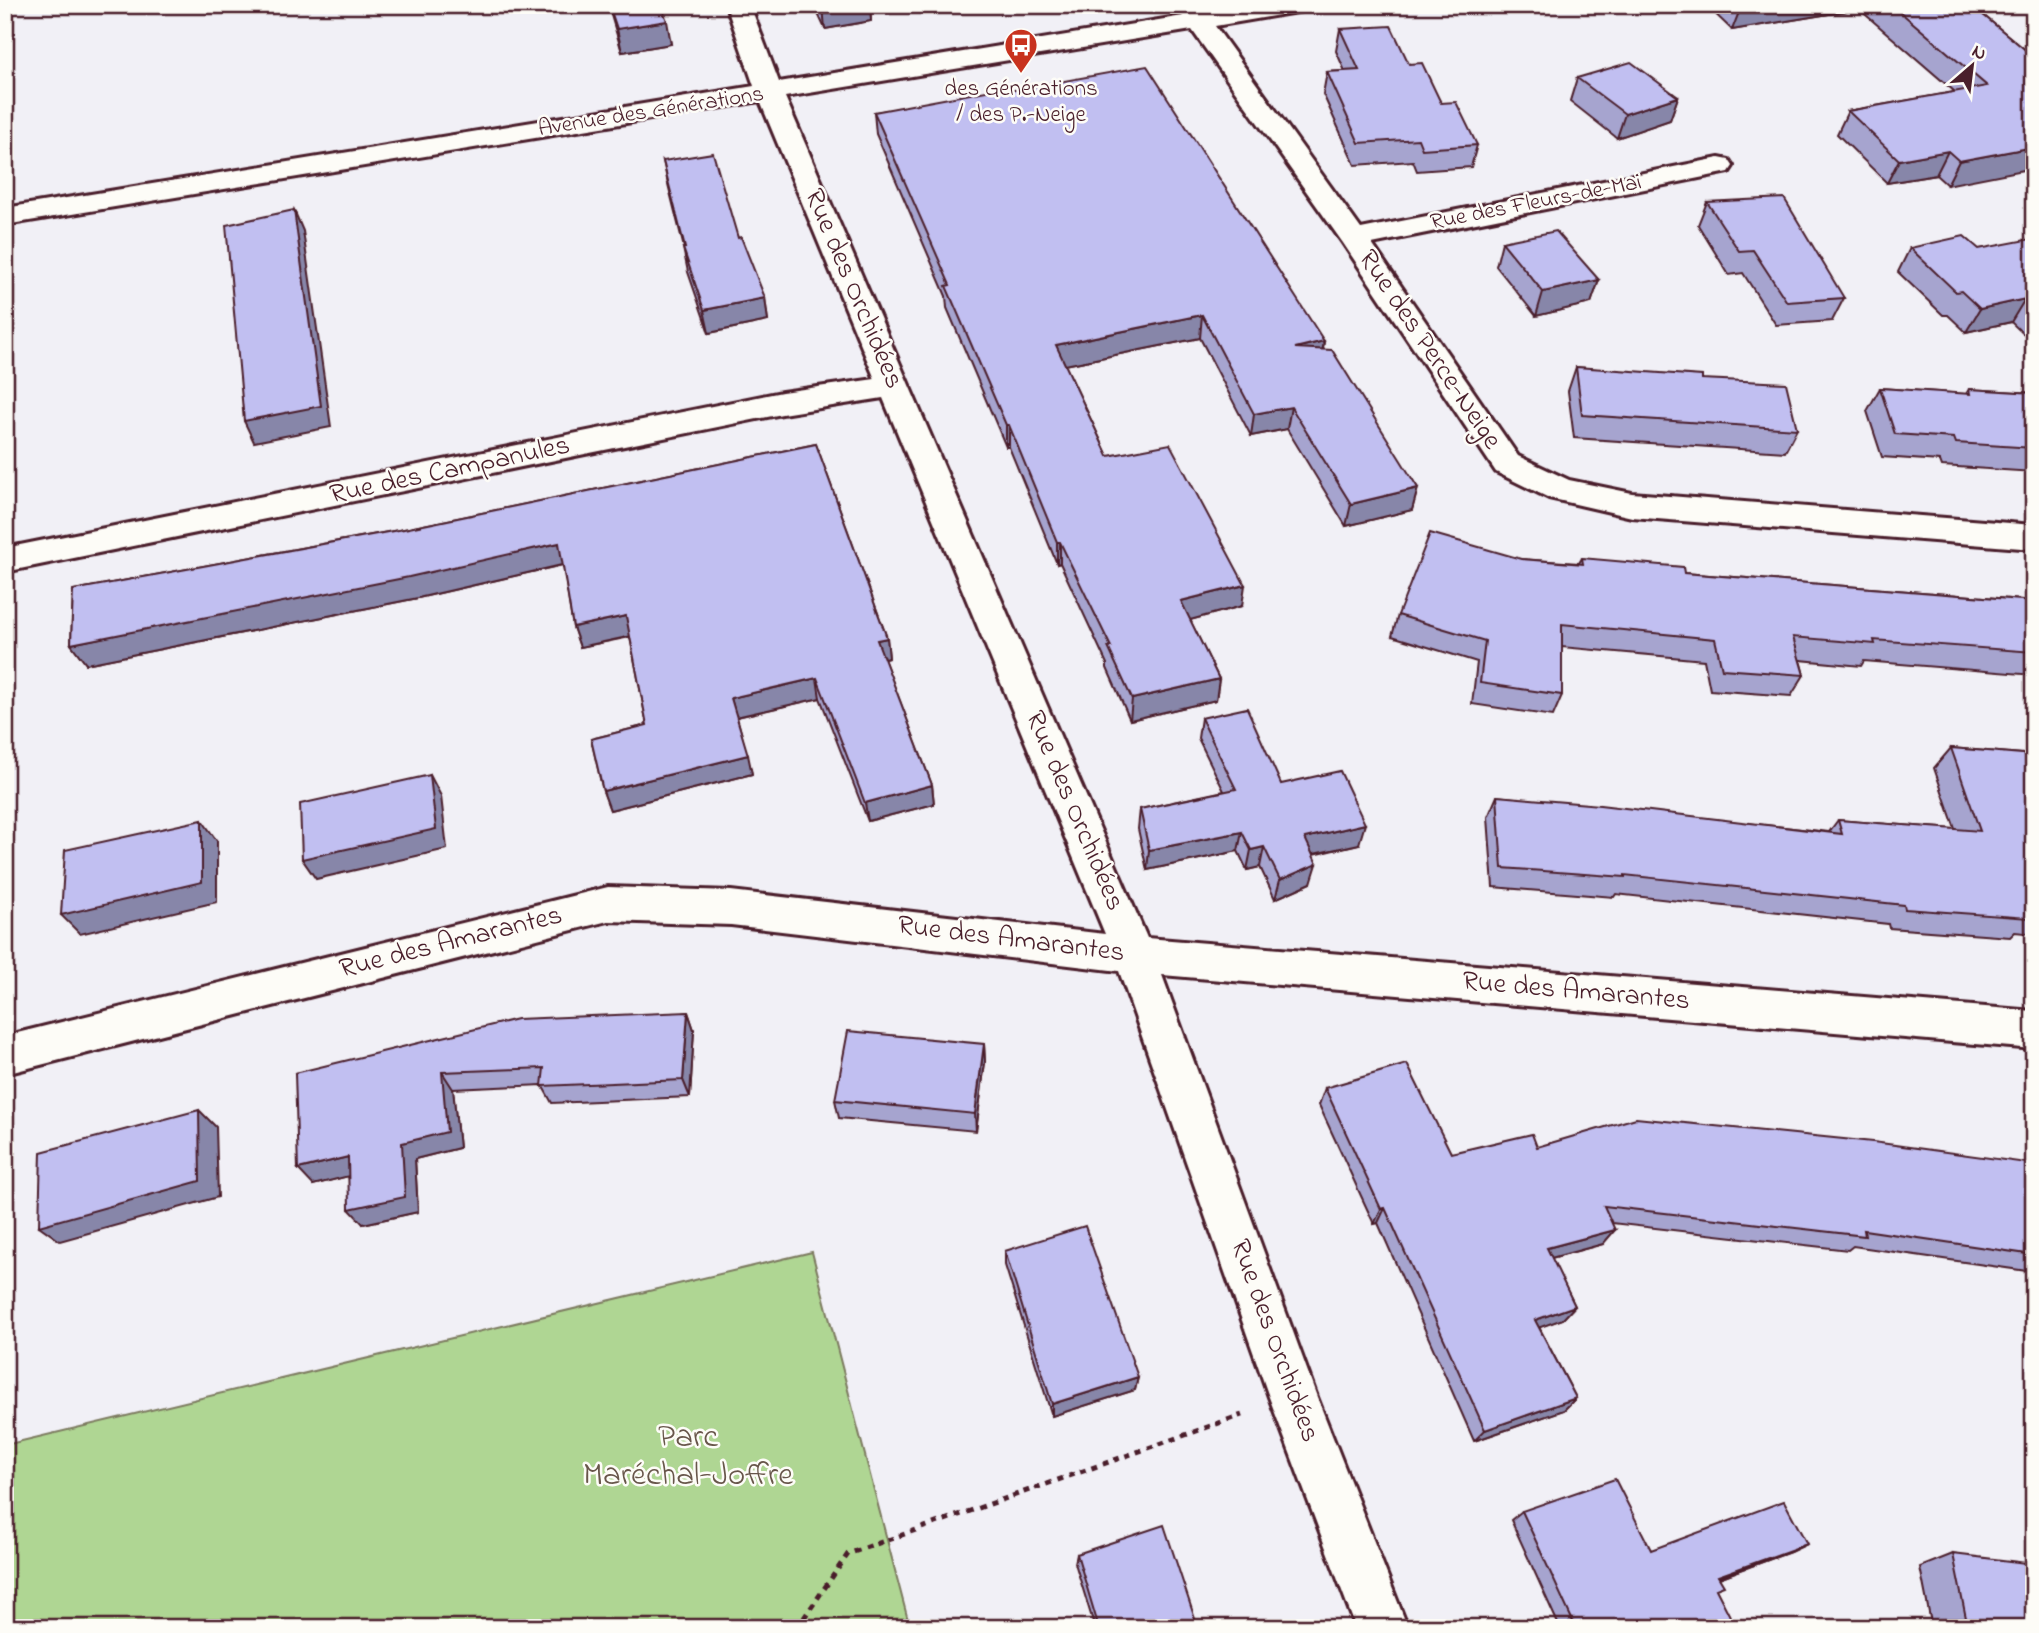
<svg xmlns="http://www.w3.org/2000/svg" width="2039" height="1633" font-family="'Indie Flower',sans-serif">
	<rect width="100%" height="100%" fill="#f1f0f6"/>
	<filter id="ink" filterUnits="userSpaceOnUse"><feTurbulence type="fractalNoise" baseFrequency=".0143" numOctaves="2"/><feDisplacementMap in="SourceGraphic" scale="14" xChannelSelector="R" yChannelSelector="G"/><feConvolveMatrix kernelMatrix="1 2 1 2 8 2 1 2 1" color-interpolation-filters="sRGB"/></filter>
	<g filter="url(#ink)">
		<path fill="#afd693" stroke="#7c7a5f" stroke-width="2" d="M 812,1252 L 910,1628 L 5,1628 L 5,1445 Z"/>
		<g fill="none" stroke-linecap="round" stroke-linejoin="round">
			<defs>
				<path id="street" d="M 726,5 L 750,5 L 779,82 L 1183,16 L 1175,5 L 1200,5 L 1205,13 L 1250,5 L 1309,5 L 1306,10 L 1297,12 L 1215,26 L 1361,229 L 1719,158 L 1729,160 L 1733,166 L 1729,172 L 1719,174 L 1372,244 L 1518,456 L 1569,480 L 1632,493 L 2034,525 L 2034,549 L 1632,517 L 1549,498 L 1496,472 L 1343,243 L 1192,30 L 785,97 L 1147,938 L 2034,1011 L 2034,1049 L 1162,975 L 1317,1397 L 1408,1628 L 1356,1628 L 1269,1397 L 1119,971 L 731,925 L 608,921 L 5,1074 L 5,1036 L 608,887 L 731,891 L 1105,934 L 883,398 L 782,414 L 5,572 L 5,548 L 782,392 L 875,379 L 760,101 L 5,225 L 5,208 L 754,86 Z"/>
			</defs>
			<use href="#street" stroke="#4a1f2b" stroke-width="6"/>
			<path stroke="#4a1f2b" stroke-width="5" stroke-dasharray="6 6" stroke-linecap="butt" d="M 797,1628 L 848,1554 L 1242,1415"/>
			<use href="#street" fill="#fdfcf7" fill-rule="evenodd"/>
		</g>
		<path fill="#a6a4cf" stroke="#4a1f2b" stroke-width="2" d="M 608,5 L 661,5 L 671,44 L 622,52 Z
			M 814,5 L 870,5 L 871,21 L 825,29 Z
			M 1706,5 L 1971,5 L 2034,57 L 1947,185 L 1936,175 L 1887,183 L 1837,134 L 1848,111 L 1955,92 L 1859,9 L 1732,30 Z
			M 1340,29 L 1409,64 L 1477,145 L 1471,167 L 1417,171 L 1413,161 L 1355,165 L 1323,94 L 1327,72 L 1345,71 L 1336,51 Z
			M 1577,78 L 1678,97 L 1670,120 L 1617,138 L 1570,101 Z
			M 1009,91 L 1324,341 L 1323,350 L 1418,488 L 1412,510 L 1346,526 L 1287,429 L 1251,436 L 1200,338 L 1065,365 L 1108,456 L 1242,606 L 1190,620 L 1219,679 L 1216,700 L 1130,720 L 1107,668 L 1107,664 L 1060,563 L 1057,564 L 1009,447 L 1006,447 L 947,308 L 946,296 L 876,134 L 874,112 Z
			M 663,161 L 738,238 L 765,298 L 768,321 L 709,333 L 688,272 L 683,248 L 684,248 L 668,184 Z
			M 1707,202 L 1844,298 L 1832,321 L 1776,325 L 1743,273 L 1729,275 L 1698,225 Z
			M 1502,242 L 1599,280 L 1591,303 L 1536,316 L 1496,266 Z
			M 2034,242 L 2034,344 L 2011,322 L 1966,332 L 1948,315 L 1943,315 L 1898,272 L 1910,248 L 1979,249 Z
			M 1576,367 L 1702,379 L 1797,429 L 1785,452 L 1574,438 L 1568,391 Z
			M 1880,388 L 1966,394 L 1969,389 L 2034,393 L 2034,472 L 1942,466 L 1940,461 L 1882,457 L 1867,411 Z
			M 816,444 L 887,638 L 889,658 L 884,659 L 932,785 L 934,804 L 868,821 L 820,698 L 737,717 L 752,774 L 610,810 L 603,791 L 591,739 L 647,725 L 630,637 L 580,647 L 573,627 L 563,565 L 418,598 L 86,664 L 71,644 L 73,590 L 404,529 Z
			M 1582,558 L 1684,573 L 2034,601 L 2034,675 L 1864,661 L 1861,666 L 1800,660 L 1804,675 L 1791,696 L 1710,690 L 1704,660 L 1562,647 L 1562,695 L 1553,716 L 1472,704 L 1477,662 L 1392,636 L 1398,615 L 1521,559 L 1579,563 Z
			M 1201,718 L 1281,784 L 1359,844 L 1313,855 L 1311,883 L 1275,899 L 1260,867 L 1247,870 L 1238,851 L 1147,870 L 1138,829 L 1140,809 L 1224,791 L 1198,738 Z
			M 1951,748 L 2034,755 L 2034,934 L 2015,932 L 2010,937 L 1889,928 L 1888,924 L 1616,894 L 1614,897 L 1493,887 L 1488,817 L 1497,796 L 1829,832 L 1838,820 L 1955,829 L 1934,768 Z
			M 688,1012 L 694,1030 L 690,1097 L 552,1103 L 542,1085 L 453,1089 L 459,1148 L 415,1159 L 418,1212 L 363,1224 L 348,1176 L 313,1185 L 295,1073 Z
			M 984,1044 L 985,1062 L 976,1131 L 839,1118 L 835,1100 Z
			M 1325,1088 L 1451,1153 L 1537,1147 L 2034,1164 L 2034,1272 L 1853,1246 L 1848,1250 L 1612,1223 L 1603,1244 L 1551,1258 L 1575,1306 L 1563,1319 L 1539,1327 L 1576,1398 L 1564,1410 L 1474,1441 L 1378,1223 L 1374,1224 L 1319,1105 Z
			M 1005,1251 L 1138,1377 L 1135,1390 L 1052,1416 L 1005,1265 Z
			M 1522,1511 L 1651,1550 L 1807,1544 L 1790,1552 L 1719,1578 L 1716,1590 L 1731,1628 L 1560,1628 L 1511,1520 Z
			M 1077,1554 L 1198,1628 L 1095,1628 L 1075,1563 Z
			M 1953,1554 L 2034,1628 L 1932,1628 L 1920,1567 Z"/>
		<path fill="#8786a9" stroke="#4a1f2b" stroke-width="2" d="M 827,5 L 870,5 L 871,21 L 825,29 L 823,6 Z
			M 1753,5 L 1861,5 L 1859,9 L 1732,30 L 1741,7 Z
			M 667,21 L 671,44 L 622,52 L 617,29 Z
			M 1678,97 L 1670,120 L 1617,138 L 1625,114 Z
			M 2034,147 L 2034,168 L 1947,185 L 1959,161 Z
			M 1948,151 L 1936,175 L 1887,183 L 1899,160 Z
			M 294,210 L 303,231 L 331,427 L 254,442 L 244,421 Z
			M 1599,280 L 1591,303 L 1536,316 L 1543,292 Z
			M 765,298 L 768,321 L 709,333 L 704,310 Z
			M 2025,299 L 2011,322 L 1966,332 L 1980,309 Z
			M 1202,315 L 1200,338 L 1055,367 L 1056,345 Z
			M 1324,341 L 1320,364 L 1295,348 Z
			M 1291,407 L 1287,429 L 1251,436 L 1254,414 Z
			M 1006,425 L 1009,425 L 1009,447 L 1006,447 Z
			M 1418,488 L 1412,510 L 1346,526 L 1351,504 Z
			M 1057,542 L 1060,542 L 1060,563 L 1057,564 Z
			M 559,543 L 566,564 L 418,598 L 86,664 L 71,644 Z
			M 1245,585 L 1242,606 L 1179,623 L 1181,601 Z
			M 626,616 L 632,636 L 580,647 L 573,627 Z
			M 887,638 L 889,658 L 879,660 L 877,640 Z
			M 817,678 L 820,698 L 736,717 L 731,698 Z
			M 1219,679 L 1216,700 L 1130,720 L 1132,699 Z
			M 748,755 L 752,774 L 610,810 L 603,791 Z
			M 430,775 L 441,796 L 447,849 L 316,879 L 302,859 Z
			M 932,785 L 934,804 L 868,821 L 865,803 Z
			M 202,820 L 217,841 L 217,902 L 80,934 L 61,915 Z
			M 1365,824 L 1359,844 L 1300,857 L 1305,838 Z
			M 1242,832 L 1238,851 L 1147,870 L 1149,850 Z
			M 1264,847 L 1260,867 L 1247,870 L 1251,850 Z
			M 1317,864 L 1311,883 L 1275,899 L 1280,880 Z
			M 688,1012 L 694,1030 L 690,1097 L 683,1080 Z
			M 984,1044 L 985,1062 L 976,1131 L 975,1114 Z
			M 442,1072 L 453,1089 L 459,1148 L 415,1159 L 418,1212 L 363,1224 L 349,1209 L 402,1143 Z
			M 199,1110 L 216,1127 L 218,1197 L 60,1241 L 39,1226 Z
			M 348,1157 L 361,1173 L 313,1185 L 298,1169 Z
			M 1385,1208 L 1378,1223 L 1374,1224 L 1381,1209 Z
			M 1615,1230 L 1603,1244 L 1536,1262 L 1547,1248 Z
			M 1575,1306 L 1563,1319 L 1524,1333 L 1535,1320 Z
			M 1138,1377 L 1135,1390 L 1052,1416 L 1052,1404 Z
			M 1576,1398 L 1564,1410 L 1474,1441 L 1485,1430 Z
			M 1807,1544 L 1790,1552 L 1702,1584 L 1718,1576 Z"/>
		<path fill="#c1bff1" stroke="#4a1f2b" stroke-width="2" d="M 609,5 L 661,5 L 667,21 L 617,29 Z
			M 1892,5 L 1971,5 L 2034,57 L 2034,147 L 1959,161 L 1948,151 L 1899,160 L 1848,111 L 1987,86 Z
			M 1391,26 L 1409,64 L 1422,63 L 1441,103 L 1456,102 L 1477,145 L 1422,149 L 1418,139 L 1359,143 L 1327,72 L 1359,70 L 1340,29 Z
			M 1631,62 L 1678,97 L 1625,114 L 1577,78 Z
			M 1147,66 L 1324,341 L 1295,348 L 1332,350 L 1418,488 L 1351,504 L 1291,407 L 1254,414 L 1202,315 L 1056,345 L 1108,456 L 1170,444 L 1245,585 L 1181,601 L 1219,679 L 1132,699 L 1108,647 L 1111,647 L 1060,542 L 1057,542 L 1009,425 L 1006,425 L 946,286 L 950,285 L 874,112 L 1007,87 L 1009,91 Z
			M 713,153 L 738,238 L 741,237 L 765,298 L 704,310 L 683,248 L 685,248 L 663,161 Z
			M 1784,198 L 1844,298 L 1787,302 L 1753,250 L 1739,251 L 1707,202 Z
			M 294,210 L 321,406 L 244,421 L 226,225 Z
			M 1556,231 L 1599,280 L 1543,292 L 1502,242 Z
			M 1964,236 L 1979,249 L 2031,239 L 2034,242 L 2034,307 L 2025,299 L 1980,309 L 1961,291 L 1956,292 L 1910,248 Z
			M 1576,367 L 1702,376 L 1702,379 L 1786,383 L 1797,429 L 1582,415 Z
			M 1880,388 L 1970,394 L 1969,389 L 2034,393 L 2034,448 L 1956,443 L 1954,438 L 1895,434 Z
			M 816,444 L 887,638 L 877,640 L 932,785 L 865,803 L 817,678 L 731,698 L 748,755 L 603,791 L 591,739 L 647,725 L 626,616 L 573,627 L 559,543 L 409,577 L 71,644 L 73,590 L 404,529 Z
			M 1430,533 L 1521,559 L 1583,564 L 1582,558 L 1683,567 L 1684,573 L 2034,601 L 2034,652 L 1874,640 L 1875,644 L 1793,637 L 1804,675 L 1722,669 L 1715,639 L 1562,624 L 1562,695 L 1480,683 L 1485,641 L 1398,615 Z
			M 1247,708 L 1281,784 L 1340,771 L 1365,824 L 1305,838 L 1317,864 L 1280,880 L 1264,847 L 1251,850 L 1242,832 L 1149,850 L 1140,809 L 1236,789 L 1201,718 Z
			M 1951,748 L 2034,755 L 2034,913 L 2027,913 L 2029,918 L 1905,909 L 1904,905 L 1625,875 L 1625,877 L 1502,868 L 1497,796 L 1600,805 L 1842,834 L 1838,820 L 1980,831 Z
			M 430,775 L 436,829 L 302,859 L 300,804 Z
			M 202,820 L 202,882 L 61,915 L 65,850 Z
			M 688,1012 L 683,1080 L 542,1086 L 544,1068 L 442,1072 L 447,1132 L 402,1143 L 405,1197 L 349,1209 L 348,1157 L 298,1169 L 295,1073 L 517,1019 Z
			M 848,1031 L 984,1044 L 975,1114 L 835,1100 Z
			M 1407,1064 L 1451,1153 L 1532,1134 L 1537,1147 L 1636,1118 L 1873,1142 L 2034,1164 L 2034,1255 L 1864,1230 L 1865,1236 L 1604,1206 L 1615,1230 L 1547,1248 L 1575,1306 L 1535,1320 L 1576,1398 L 1485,1430 L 1385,1208 L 1381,1209 L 1325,1088 Z
			M 199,1110 L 200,1181 L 39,1226 L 41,1152 Z
			M 1085,1226 L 1138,1377 L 1052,1404 L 1005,1251 Z
			M 1615,1479 L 1651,1550 L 1784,1501 L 1807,1544 L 1718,1576 L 1724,1586 L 1716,1589 L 1735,1626 L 1730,1628 L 1576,1628 L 1522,1511 Z
			M 1164,1525 L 1198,1628 L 1099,1628 L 1077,1554 Z
			M 1953,1554 L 2034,1564 L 2034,1628 L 1968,1628 Z"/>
	</g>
	<defs>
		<symbol id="bus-pin" viewBox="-11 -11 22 30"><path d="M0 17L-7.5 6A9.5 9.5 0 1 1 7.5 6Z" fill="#c8321e" stroke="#fdfcf7"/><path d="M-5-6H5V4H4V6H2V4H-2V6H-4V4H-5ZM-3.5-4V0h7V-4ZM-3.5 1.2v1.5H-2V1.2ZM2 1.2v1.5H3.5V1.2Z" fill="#fff"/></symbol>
	</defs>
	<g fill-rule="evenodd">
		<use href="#bus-pin" x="1002" y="26" width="38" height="52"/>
	</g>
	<g text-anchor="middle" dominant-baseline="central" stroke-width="5" stroke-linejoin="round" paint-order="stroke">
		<g font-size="23" fill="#4a1f2b" stroke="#fdfcf7">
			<text x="1021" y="89">des Générations<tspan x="1021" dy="26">/ des P.-Neige</tspan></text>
		</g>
		<g font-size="23" fill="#4a1f2b" stroke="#fdfcf7">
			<text transform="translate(651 112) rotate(-9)">Avenue des Générations</text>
			<text transform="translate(1536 203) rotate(-11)">Rue des Fleurs-de-Mai</text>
		</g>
		<g font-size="28" fill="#4a1f2b" stroke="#fdfcf7">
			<text transform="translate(853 289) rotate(67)">Rue des Orchidées</text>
			<text transform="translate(1429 350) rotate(56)">Rue des Perce-Neige</text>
			<text transform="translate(450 471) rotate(-12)">Rue des Campanules</text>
			<text transform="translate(1074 811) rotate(67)">Rue des Orchidées</text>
			<text transform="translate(1011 940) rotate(7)">Rue des Amarantes</text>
			<text transform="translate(451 943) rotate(-14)">Rue des Amarantes</text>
			<text transform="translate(1576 992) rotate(5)">Rue des Amarantes</text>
			<text transform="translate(1274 1341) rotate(70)">Rue des Orchidées</text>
		</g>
		<g font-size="33" fill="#68564a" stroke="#fdfcf7">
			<text x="688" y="1438">Parc<tspan x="688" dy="38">Maréchal-Joffre</tspan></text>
		</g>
	</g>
	<rect width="2039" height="1633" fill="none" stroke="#fdfcf7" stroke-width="28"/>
	<rect x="14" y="14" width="2011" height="1605" fill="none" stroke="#4a1f2b" stroke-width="2.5" filter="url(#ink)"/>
	<g transform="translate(1972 66) rotate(28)" stroke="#fdfcf7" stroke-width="5" paint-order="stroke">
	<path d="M0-5L12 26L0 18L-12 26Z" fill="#4a1f2b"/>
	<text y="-10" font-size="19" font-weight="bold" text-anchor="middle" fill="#4a1f2b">N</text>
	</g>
</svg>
